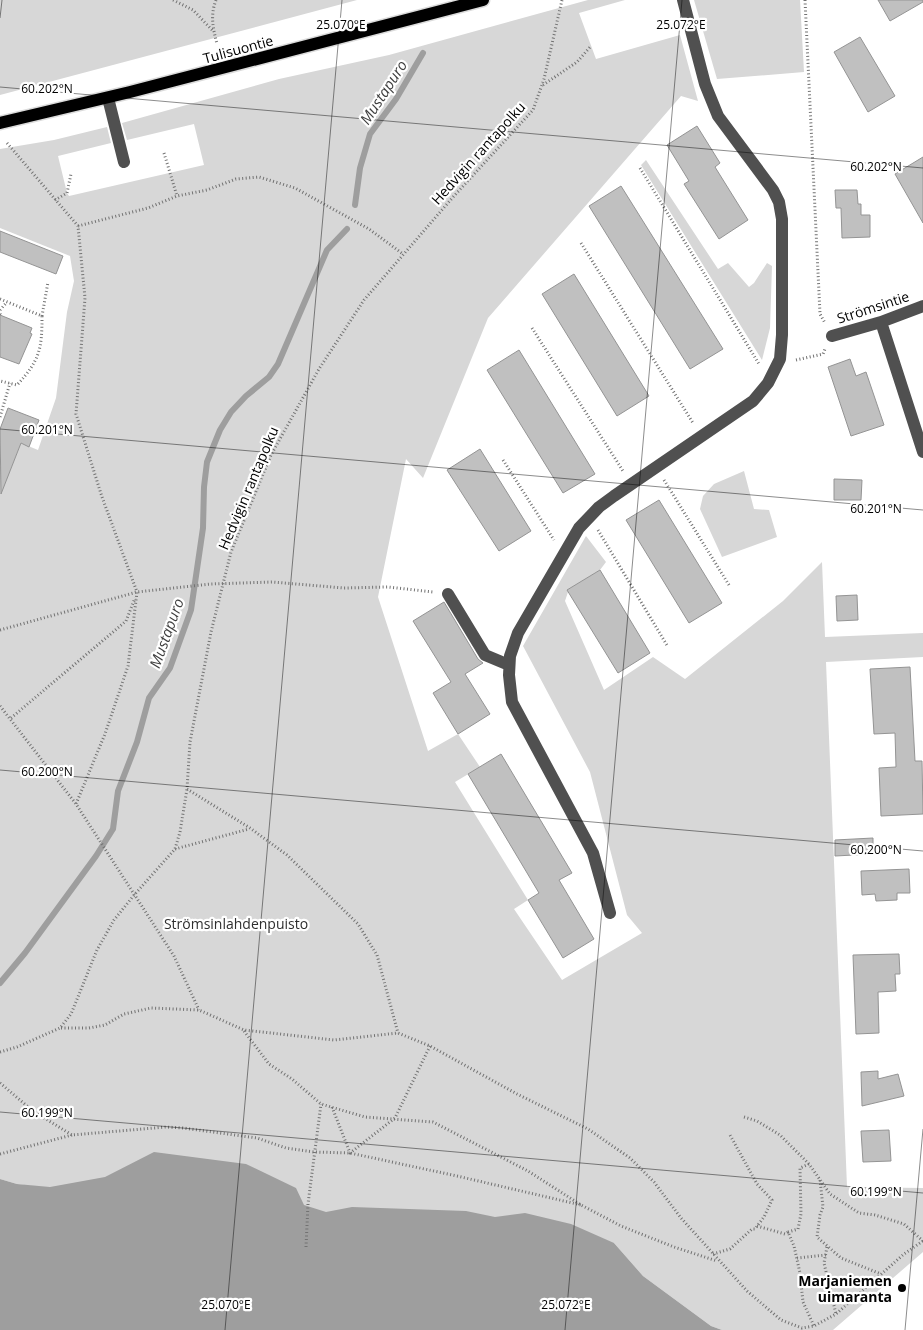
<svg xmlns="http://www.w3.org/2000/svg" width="923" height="1330" font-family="'Open Sans',sans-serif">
	<rect width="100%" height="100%" fill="#fff"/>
	<path fill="#d7d7d7" d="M 0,0 L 357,0 L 0,95 Z
		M 588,0 L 625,0 L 579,13 L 596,59 L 680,35 L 698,101 L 681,96 L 488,318 L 423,478 L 406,459 L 378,597 L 428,751 L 458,734 L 480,767 L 455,782 L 528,900 L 514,909 L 562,980 L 642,933 L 627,915 L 590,772 L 523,646 L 586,536 L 606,562 L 600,570 L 569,589 L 565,601 L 604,690 L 653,657 L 685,679 L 783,601 L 822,562 L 825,637 L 923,633 L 923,657 L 826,662 L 847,1187 L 923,1188 L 923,1252 L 833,1330 L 722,1330 L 711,1326 L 643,1276 L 614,1243 L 597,1264 L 17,1184 L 0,1179 L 0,467 L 10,471 L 21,443 L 38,450 L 56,398 L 67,312 L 74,281 L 70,256 L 0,228 L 0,149 L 54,140 L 107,127 L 111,143 L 58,156 L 67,193 L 69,196 L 204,165 L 194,124 L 127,140 L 122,123 L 279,79 L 389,55 Z
		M 694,0 L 800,0 L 804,72 L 717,79 Z
		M 646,160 L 718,269 L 728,263 L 749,287 L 754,283 L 767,263 L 772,266 L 770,328 L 762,360 L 641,165 Z
		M 744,471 L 754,509 L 769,510 L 777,537 L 722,557 L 700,509 L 703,496 L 714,484 Z"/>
	<path fill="#9e9e9e" d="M 154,1152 L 246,1164 L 296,1188 L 304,1205 L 326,1212 L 352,1207 L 466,1211 L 495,1217 L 525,1213 L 571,1224 L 614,1243 L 643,1276 L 711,1326 L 722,1330 L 0,1330 L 0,1179 L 17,1184 L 50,1187 L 105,1177 Z"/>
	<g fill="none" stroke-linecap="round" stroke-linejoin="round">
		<path stroke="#9e9e9e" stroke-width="6" d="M 355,205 L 360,168 L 370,134 L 396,99 L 423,53
			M 0,983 L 25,953 L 96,856 L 113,829 L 118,791 L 137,742 L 149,698 L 170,668 L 191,610 L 203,528 L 204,487 L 207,462 L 220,430 L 231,412 L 246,396 L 269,377 L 278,364 L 327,250 L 347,229"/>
	</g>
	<path fill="#c0c0c0" stroke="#949494" d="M 878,0 L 923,0 L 923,2 L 890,21 Z
		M 860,37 L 895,96 L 868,112 L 834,52 Z
		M 697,126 L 720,163 L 715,167 L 748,220 L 719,239 L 684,184 L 689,181 L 667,145 Z
		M 923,157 L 923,223 L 895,174 Z
		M 621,186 L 723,349 L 690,369 L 589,206 Z
		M 835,190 L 857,190 L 858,204 L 861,204 L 861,215 L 870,215 L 870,237 L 842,238 L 841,208 L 836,208 Z
		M 0,231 L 63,256 L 56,274 L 0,252 Z
		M 574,274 L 649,396 L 617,416 L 542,294 Z
		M 0,315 L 32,328 L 30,333 L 32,334 L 19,364 L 0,357 Z
		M 519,350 L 595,474 L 563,493 L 487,370 Z
		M 850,359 L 856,376 L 866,372 L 884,425 L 851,436 L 828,367 Z
		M 8,408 L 39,420 L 29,447 L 21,443 L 1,494 L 0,429 Z
		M 480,449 L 531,531 L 499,551 L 447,470 Z
		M 834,479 L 862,480 L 861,500 L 834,500 Z
		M 659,500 L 722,603 L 689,623 L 626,520 Z
		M 600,570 L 650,653 L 618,673 L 567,590 Z
		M 857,595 L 858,620 L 837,621 L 836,596 Z
		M 444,602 L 478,659 L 483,663 L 465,674 L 490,714 L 458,734 L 433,693 L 451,682 L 413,621 Z
		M 910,667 L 915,761 L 922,761 L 923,814 L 881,816 L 879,768 L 896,767 L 895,733 L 874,734 L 870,669 Z
		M 501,754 L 572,873 L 559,880 L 594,939 L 563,958 L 528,900 L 539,893 L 468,774 Z
		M 873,838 L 873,854 L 835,856 L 835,840 Z
		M 909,869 L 910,893 L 897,893 L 897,900 L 876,901 L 875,894 L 862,895 L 861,871 Z
		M 899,954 L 900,974 L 895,974 L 896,991 L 878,992 L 879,1033 L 856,1034 L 853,955 Z
		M 878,1071 L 878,1079 L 898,1074 L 904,1096 L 862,1106 L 861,1072 Z
		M 889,1130 L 891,1161 L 863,1162 L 861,1131 Z"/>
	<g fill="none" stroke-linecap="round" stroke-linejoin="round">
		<defs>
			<path id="major" d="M 0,123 L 130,92 L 483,0"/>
		</defs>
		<use href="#major" stroke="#dbdbdb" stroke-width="15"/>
		<path stroke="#727272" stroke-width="3" stroke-dasharray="1 2.5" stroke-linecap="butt" d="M 173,0 L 193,10 L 214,32
			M 216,0 C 210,16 213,28 217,44
			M 805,0 L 820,314 L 825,323
			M 543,85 L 577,62 L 591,46
			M 7,143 L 78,226 L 85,298 L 76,414 L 102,497 L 137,592 L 128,666 L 105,734 L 76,804
			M 164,153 L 177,196
			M 640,168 L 759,364
			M 55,200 L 67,193 L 71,174
			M 78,226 L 148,208 L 177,196 L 207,190 L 236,179 L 259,177 L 295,188 L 369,229 L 403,254
			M 581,243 L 693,423
			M 0,299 L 42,316 C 42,349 40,360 17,385 L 0,381
			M 0,310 L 7,302
			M 0,314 L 1,315
			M 42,316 L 48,282
			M 532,328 L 623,471
			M 796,360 L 823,354 L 825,349
			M 0,417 L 10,383
			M 503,460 L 554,540
			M 664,480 L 729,585
			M 598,530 L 668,647
			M 0,630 L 137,592 L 211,584 L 272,582 L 344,588 L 388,587 L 433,592
			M 0,706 L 76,804 L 174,956 L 199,1010
			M 11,718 L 126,621 L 135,598
			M 187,789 L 250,828 L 287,855 L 358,924 L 377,955 L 398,1033
			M 175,849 L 249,829
			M 61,1028 L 89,1028 L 105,1025 L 124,1014 L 151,1008 L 199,1010 L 244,1030 L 334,1040 L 398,1033 L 430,1046 L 517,1094 L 588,1129 L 630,1158 L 654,1182 L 681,1218 L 747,1291 L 781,1320 L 802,1328 L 814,1326 L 836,1314 L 904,1254 L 923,1241
			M 244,1031 L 269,1064 L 292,1079 L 321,1104 L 365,1117 L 433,1122 L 528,1171 L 581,1205 L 621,1226 L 674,1247 L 717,1261
			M 0,1052 L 17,1047 L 60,1028 L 71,1014 L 97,950 L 114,920 L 135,894 L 175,849 L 180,832 L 187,789 L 190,742 L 211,632 L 231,552 L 271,455 L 319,369 L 364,300 L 454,196 L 533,110 L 544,79 L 562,0
			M 0,1083 L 33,1111 L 72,1135 L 166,1127 L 183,1128 L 257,1138 L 286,1148 L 314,1152 L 350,1153 L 457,1176 L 581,1205
			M 332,1107 L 350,1153 L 395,1118 L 430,1046
			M 744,1117 L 757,1121 L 780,1135 L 809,1164 L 830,1194 L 859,1213 L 875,1215 L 904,1224 L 923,1241
			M 0,1154 L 72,1135
			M 820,1180 L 823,1207 L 820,1215 L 817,1237 L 841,1258 L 881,1274
			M 757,1226 L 785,1234 L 788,1232 L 794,1246 L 800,1273 L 803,1302 L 814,1326
			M 788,1232 L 798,1229 L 801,1214 L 800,1168 L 809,1164
			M 306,1247 L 308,1204 L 321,1104
			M 827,1247 L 824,1263 L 836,1314
			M 713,1254 L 730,1249 L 752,1229 L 755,1229 L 764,1217 L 772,1200 L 757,1184 L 730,1135
			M 797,1258 L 826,1255"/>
		<path stroke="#505050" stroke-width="12" d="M 108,98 L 124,162
			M 881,322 L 923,452
			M 832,336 L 881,322 L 923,306
			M 448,594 L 485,655 L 509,665
			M 610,913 L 593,853 L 512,702 L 509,675 L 510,656 L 518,633 L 579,528 L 599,507 L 614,496 L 753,401 L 768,383 L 780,359 L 782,335 L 782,219 L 779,202 L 773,190 L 718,116 L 705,84 L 683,0"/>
		<use href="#major" stroke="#000" stroke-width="12"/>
	</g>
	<path fill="none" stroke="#000" stroke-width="1" stroke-opacity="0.45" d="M 0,18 L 2,0M 0,87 L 923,168M 0,429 L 923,510M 0,770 L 923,851M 0,1112 L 923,1193M 225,1330 L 342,0M 565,1330 L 682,0M 905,1330 L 923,1129"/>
	<circle fill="#000" stroke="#fff" stroke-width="2" cx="902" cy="1288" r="5"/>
	<g text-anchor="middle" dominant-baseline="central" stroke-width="4.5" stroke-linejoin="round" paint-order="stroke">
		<g font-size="14" fill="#000" stroke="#fff">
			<text transform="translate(238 49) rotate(-15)">Tulisuontie</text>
			<text transform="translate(478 153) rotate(-48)">Hedvigin rantapolku</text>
			<text transform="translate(873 307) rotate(-18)">Strömsintie</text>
			<text transform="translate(248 488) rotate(-67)">Hedvigin rantapolku</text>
		</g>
		<g font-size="14" fill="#2e2e2e" stroke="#fff">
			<text x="236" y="923">Strömsinlahdenpuisto</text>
		</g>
		<g font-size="14" font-weight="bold" fill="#000" stroke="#fff" text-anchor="end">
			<text x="892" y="1280">Marjaniemen<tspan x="892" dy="16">uimaranta</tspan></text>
		</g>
		<g font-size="15" font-style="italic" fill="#3f3f3f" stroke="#fff">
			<text transform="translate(383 92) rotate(-57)">Mustapuro</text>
			<text transform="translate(166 633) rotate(-70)">Mustapuro</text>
		</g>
	</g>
	<g font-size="12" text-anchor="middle" fill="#000" stroke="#fff" stroke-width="4.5" stroke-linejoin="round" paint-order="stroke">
		<text x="341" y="29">25.070°E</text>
		<text x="681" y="29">25.072°E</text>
		<text x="47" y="93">60.202°N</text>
		<text x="876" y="171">60.202°N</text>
		<text x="47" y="434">60.201°N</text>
		<text x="876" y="513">60.201°N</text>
		<text x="47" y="776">60.200°N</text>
		<text x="876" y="854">60.200°N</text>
		<text x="47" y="1117">60.199°N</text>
		<text x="876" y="1196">60.199°N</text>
		<text x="226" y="1309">25.070°E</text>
		<text x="566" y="1309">25.072°E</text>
	</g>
</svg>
